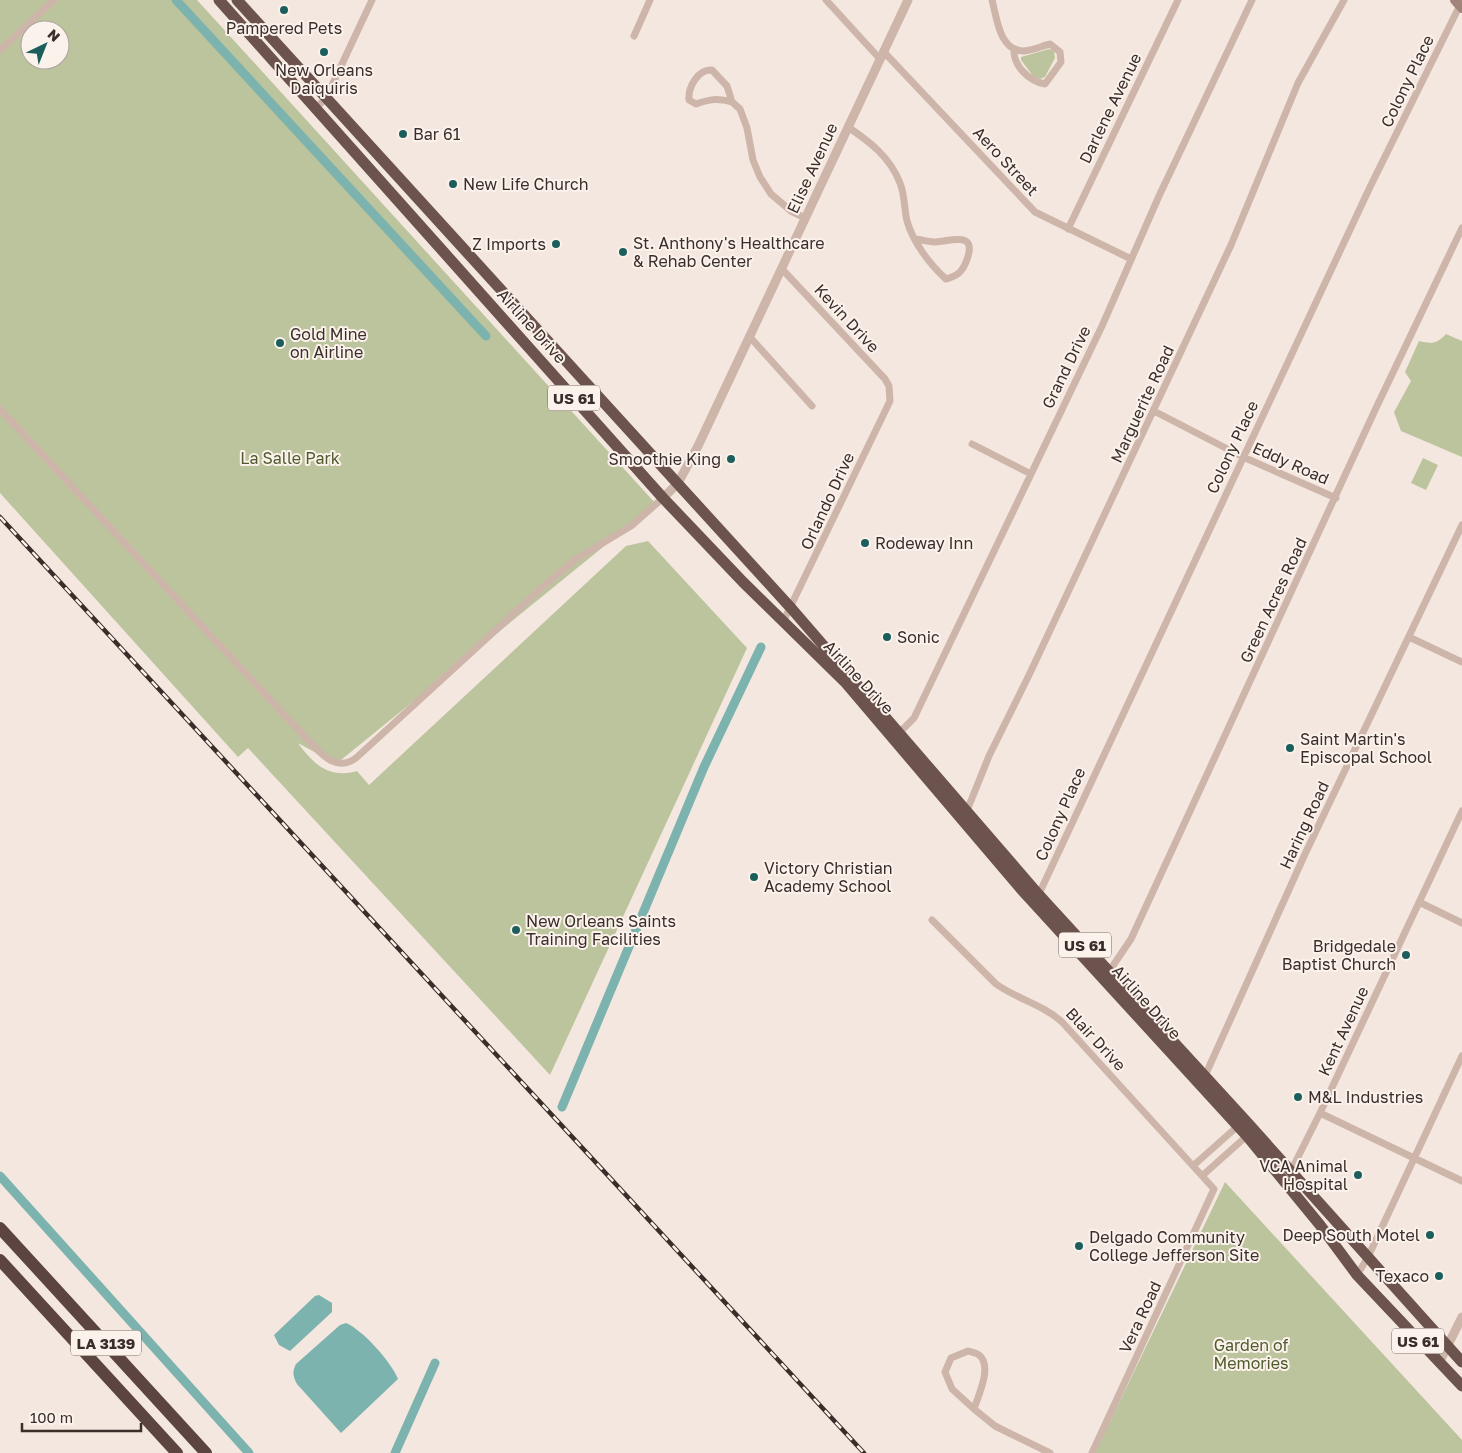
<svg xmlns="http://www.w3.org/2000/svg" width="1462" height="1453" font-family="'Golos Text',sans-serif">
	<rect width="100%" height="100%" fill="#f4e7df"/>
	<path fill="#bcc49d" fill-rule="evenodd" d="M 0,0 L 197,0 L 656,504 L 336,764 L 298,743 C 313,764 329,779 357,771 L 369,785 L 626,546 L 648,541 L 747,648 L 550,1075 L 248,748 L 238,757 L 0,493 ZM 30,30 L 60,30 L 60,60 L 30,60 Z
		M 1049,49 L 1054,51 L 1055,58 L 1045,77 L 1040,79 L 1033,76 L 1021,60 L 1021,57 Z
		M 1446,334 L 1462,341 L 1462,457 L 1401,431 L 1394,412 L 1411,381 L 1405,372 L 1419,341 C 1432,344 1437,344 1446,334 Z
		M 1423,458 L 1438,465 L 1426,490 L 1411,483 Z
		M 1225,1182 L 1462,1440 L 1462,1453 L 1095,1453 Z"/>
	<path fill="#7cb3ae" d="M 319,1295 L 332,1303 L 332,1312 L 290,1351 L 279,1345 L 274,1335 L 315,1296 Z
		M 346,1323 C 363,1330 392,1363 398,1379 L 341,1433 L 297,1384 C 293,1376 292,1372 296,1364 L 340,1325 Z"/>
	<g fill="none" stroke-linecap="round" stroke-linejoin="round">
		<path stroke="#7cb3ae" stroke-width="9" d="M 176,0 L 486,336
			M 562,1107 L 704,767 L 761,647
			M 0,1176 L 249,1453
			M 395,1453 L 435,1363"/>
		<path stroke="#cdb5a9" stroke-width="7" d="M 826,0 L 880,59
			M 992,0 C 997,18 999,50 1023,51 C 1031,51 1042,46 1050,44 L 1060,52 L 1061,62 L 1045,84 C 1029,81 1013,66 1014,49
			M 634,36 L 650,0
			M 0,50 L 54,0
			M 883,51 L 1035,212 L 1131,259
			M 732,102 C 718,98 710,99 696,104 L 689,100 C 688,87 698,69 712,70 L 727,86 L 732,102 L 740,109 L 747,128 L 753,160 L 760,177 L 771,194 L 791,211 L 805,218
			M 316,108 L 326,98 L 372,0
			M 848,127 C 870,142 890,157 900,183 C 905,195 904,209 907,221 C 913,242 930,265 946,279 C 957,276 962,272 966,262 C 979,230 951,241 936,242 C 930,242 923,240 916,239
			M 1068,229 L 1178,0
			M 781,268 L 885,379 L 889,386 L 890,401 L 783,622
			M 749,336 L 812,406
			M 0,409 L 303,735 C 318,750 334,774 356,758 L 547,583 L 576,559 L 631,526 L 663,498
			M 1154,411 L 1243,457 L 1336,498
			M 972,444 L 1029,473
			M 1409,637 L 1462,662
			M 897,735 L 914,718 L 1102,326 L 1159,196 L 1252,0
			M 966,813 L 989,756 L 1030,673 L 1231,245 L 1298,83 L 1344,0
			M 1038,896 L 1370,187 L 1460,5
			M 1419,902 L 1462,923
			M 932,920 L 996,984 C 1017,999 1042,1004 1062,1022 L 1214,1189 L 1092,1453
			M 1108,973 L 1131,939 L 1376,408 L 1462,228
			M 1204,1078 L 1305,854 L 1462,525
			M 1320,1113 L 1462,1181
			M 1194,1165 L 1239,1125
			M 1203,1175 L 1249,1134
			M 1284,1180 L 1291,1171 L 1320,1113 L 1462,811
			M 1357,1275 L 1368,1257 L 1462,1056
			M 968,1351 C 971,1352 977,1353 979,1355 C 993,1366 978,1396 974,1409 L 952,1389 L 945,1372 L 951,1358 Z
			M 974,1409 L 995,1426 L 1050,1453"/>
		<path stroke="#cdb5a9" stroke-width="9" d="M 663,498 L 678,483 L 698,446 L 908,0
			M 1439,1363 L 1462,1317"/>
		<path stroke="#a1847a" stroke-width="10" d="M 1455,0 L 1462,8"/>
		<path stroke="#6c534d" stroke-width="11" d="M 219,0 L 663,498 L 743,582 L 845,682 L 1021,889 L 1247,1136 L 1320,1225 L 1357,1275 L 1462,1386
			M 237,0 L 791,608 L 1039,895 L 1245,1120 L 1462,1362"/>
		<path stroke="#5c4540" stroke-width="12" d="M 0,1228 L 206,1453
			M 0,1260 L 177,1453"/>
		<defs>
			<path id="rail" d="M 0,517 L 864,1453"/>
		</defs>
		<use href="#rail" stroke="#3a2d2a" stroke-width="4.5"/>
		<use href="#rail" stroke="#fbf2ec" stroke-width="2.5" stroke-dasharray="8" stroke-linecap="butt"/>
	</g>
	<g fill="#1c5e5b" stroke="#fbf2ec" stroke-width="2">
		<circle cx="284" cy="10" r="5"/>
		<circle cx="324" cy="52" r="5"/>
		<circle cx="403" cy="134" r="5"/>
		<circle cx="453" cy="184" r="5"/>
		<circle cx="556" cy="244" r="5"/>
		<circle cx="623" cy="252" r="5"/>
		<circle cx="280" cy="343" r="5"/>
		<circle cx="731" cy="459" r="5"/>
		<circle cx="865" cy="543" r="5"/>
		<circle cx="887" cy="637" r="5"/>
		<circle cx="1290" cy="748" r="5"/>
		<circle cx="754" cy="877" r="5"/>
		<circle cx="516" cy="930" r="5"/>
		<circle cx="1406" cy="955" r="5"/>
		<circle cx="1298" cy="1097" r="5"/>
		<circle cx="1358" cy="1175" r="5"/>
		<circle cx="1430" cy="1235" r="5"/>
		<circle cx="1079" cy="1246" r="5"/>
		<circle cx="1439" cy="1276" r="5"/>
	</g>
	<g text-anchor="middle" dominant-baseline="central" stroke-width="4" stroke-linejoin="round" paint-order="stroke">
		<g fill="#fbf2ec" stroke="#746864" stroke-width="1">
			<rect x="548" y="385.5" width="52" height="25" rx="4"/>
			<rect x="1059" y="932.5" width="52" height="25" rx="4"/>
			<rect x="1392" y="1328.5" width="52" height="25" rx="4"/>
			<rect x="71" y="1330.5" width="70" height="25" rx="4"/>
		</g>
		<g font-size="15" font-weight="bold" fill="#3a2d2a">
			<text x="574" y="398">US 61</text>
			<text x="1085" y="945">US 61</text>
			<text x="1418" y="1341">US 61</text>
			<text x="106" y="1343">LA 3139</text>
		</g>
		<g font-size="16" fill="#3a2d2a" stroke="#fbf2ec" text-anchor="start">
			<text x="284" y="28" text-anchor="middle">Pampered Pets</text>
			<text x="324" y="70" text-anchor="middle">New Orleans<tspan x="324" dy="18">Daiquiris</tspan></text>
			<text x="413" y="134">Bar 61</text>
			<text x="463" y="184">New Life Church</text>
			<text x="633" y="243">St. Anthony's Healthcare<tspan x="633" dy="18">&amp; Rehab Center</tspan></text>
			<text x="546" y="244" text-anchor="end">Z Imports</text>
			<text x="290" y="334">Gold Mine<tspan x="290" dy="18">on Airline</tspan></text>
			<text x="721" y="459" text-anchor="end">Smoothie King</text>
			<text x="875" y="543">Rodeway Inn</text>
			<text x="897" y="637">Sonic</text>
			<text x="1300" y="739">Saint Martin's<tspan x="1300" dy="18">Episcopal School</tspan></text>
			<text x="764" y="868">Victory Christian<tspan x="764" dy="18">Academy School</tspan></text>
			<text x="526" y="921">New Orleans Saints<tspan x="526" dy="18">Training Facilities</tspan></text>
			<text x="1396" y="946" text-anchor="end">Bridgedale<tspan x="1396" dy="18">Baptist Church</tspan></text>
			<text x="1308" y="1097">M&amp;L Industries</text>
			<text x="1348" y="1166" text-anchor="end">VCA Animal<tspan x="1348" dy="18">Hospital</tspan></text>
			<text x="1420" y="1235" text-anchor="end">Deep South Motel</text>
			<text x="1089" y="1237">Delgado Community<tspan x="1089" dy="18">College Jefferson Site</tspan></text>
			<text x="1429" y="1276" text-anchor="end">Texaco</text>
		</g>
		<g font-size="16" fill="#3a2d2a" stroke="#fbf2ec">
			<text transform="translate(1407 81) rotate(-64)">Colony Place</text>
			<text transform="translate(1110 108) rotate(-64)">Darlene Avenue</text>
			<text transform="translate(1006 161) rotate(47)">Aero Street</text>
			<text transform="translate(812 168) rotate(-65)">Elise Avenue</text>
			<text transform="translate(847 318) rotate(47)">Kevin Drive</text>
			<text transform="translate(532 326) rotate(48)">Airline Drive</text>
			<text transform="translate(1066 367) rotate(-64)">Grand Drive</text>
			<text transform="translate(1142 404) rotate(-65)">Marguerite Road</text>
			<text transform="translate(1232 447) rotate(-65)">Colony Place</text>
			<text transform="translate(1291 463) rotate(24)">Eddy Road</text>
			<text transform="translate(827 501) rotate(-65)">Orlando Drive</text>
			<text transform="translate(1273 600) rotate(-65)">Green Acres Road</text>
			<text transform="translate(859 677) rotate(47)">Airline Drive</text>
			<text transform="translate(1060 814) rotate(-66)">Colony Place</text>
			<text transform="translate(1304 825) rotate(-65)">Haring Road</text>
			<text transform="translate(1147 1002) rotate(48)">Airline Drive</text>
			<text transform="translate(1343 1031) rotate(-65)">Kent Avenue</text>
			<text transform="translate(1096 1039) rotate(47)">Blair Drive</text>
			<text transform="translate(1140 1317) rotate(-65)">Vera Road</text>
		</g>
		<g font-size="16" fill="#4f5a2c" stroke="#fbf2ec">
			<text x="290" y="458">La Salle Park</text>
			<text x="1251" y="1345">Garden of<tspan x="1251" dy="18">Memories</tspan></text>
		</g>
	</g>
	<g transform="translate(45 45) rotate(43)"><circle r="24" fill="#fbf2ec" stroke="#aea39e"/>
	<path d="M0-4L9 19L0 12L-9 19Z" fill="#1c5e5b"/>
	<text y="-8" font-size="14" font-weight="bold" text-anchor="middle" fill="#3a2d2a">N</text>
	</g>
	<path d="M22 1423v8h119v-8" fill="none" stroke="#3a2d2a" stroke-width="2.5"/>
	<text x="30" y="1423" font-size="15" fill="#3a2d2a" stroke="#fbf2ec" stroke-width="4" paint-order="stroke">100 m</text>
</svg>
